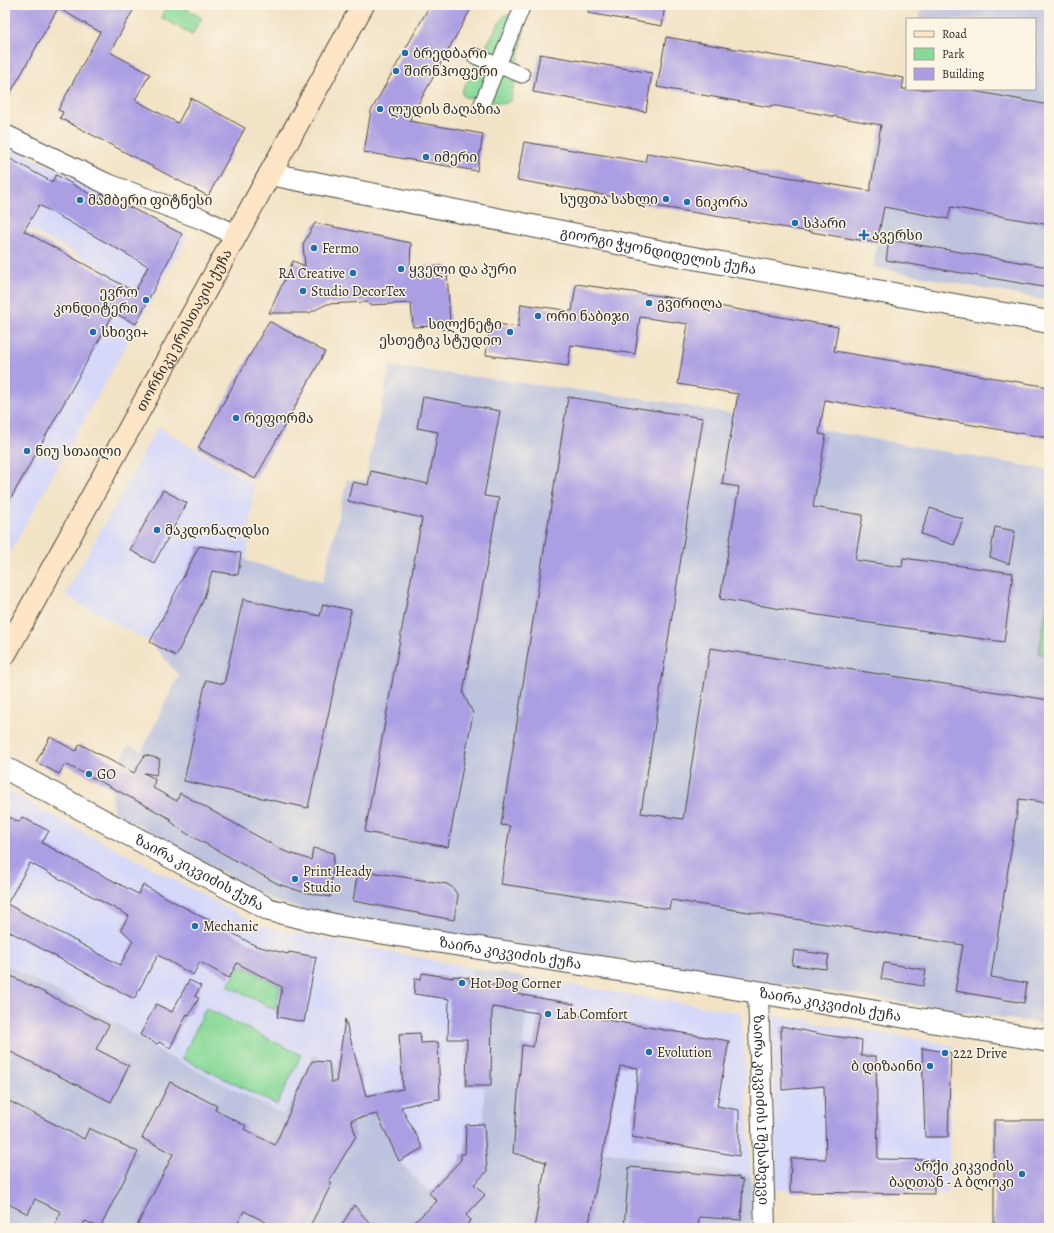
<svg xmlns="http://www.w3.org/2000/svg" width="1054" height="1233" font-family="Alegreya,'Noto Serif Georgian',serif">
	<rect width="100%" height="100%" fill="#fcf5e5"/>
	<filter id="ink" filterUnits="userSpaceOnUse"><feTurbulence type="fractalNoise" baseFrequency=".025" numOctaves="2"/><feDisplacementMap in="SourceGraphic" scale="8" xChannelSelector="R" yChannelSelector="G"/><feConvolveMatrix kernelMatrix="1 2 1 2 8 2 1 2 1" color-interpolation-filters="sRGB"/></filter>
	<filter id="wash" filterUnits="userSpaceOnUse"><feTurbulence type="fractalNoise" baseFrequency=".012" numOctaves="4" result="noise"/><feDisplacementMap in="SourceGraphic" scale="16" xChannelSelector="R" yChannelSelector="G"/><feGaussianBlur stdDeviation="0.9" result="paint"/><feColorMatrix in="noise" values="0 0 0 0 0 0 0 0 0 0 0 0 0 0 0 0 0 1.4 0 .05"/><feComposite in="paint" operator="in"/></filter>
	<g filter="url(#wash)">
		<rect width="100%" height="100%" fill="#f2e3c6"/>
		<path fill="#d5d8f9" d="M 5,145 L 102,191 L 188,235 L 5,561 L 5,451 L 104,269 L 5,216 Z
			M 158,427 L 254,484 L 247,561 L 150,642 L 65,595 Z
			M 5,790 L 261,926 L 472,968 L 467,1007 L 467,1086 L 484,1086 L 484,1124 L 487,1172 L 448,1212 L 399,1161 L 377,1114 L 346,1100 L 313,1055 L 284,1115 L 168,1056 L 111,1020 L 5,964 Z
			M 529,978 L 742,1013 L 751,1176 L 550,1142 L 513,1153 Z
			M 773,1015 L 953,1045 L 951,1053 L 948,1194 L 776,1190 Z"/>
		<path fill="#bdc3de" d="M 922,5 L 1049,5 L 1049,301 L 873,267 L 907,86 L 907,89 L 1035,89 L 1035,19 L 920,19 Z
			M 390,366 L 654,400 L 1049,470 L 1049,1025 L 311,912 L 274,901 L 113,811 L 112,789 L 107,786 L 129,745 L 142,751 L 179,675 L 150,642 L 199,546 L 241,553 L 247,561 L 323,582 L 347,480 L 365,481 Z
			M 5,964 L 111,1020 L 168,1056 L 284,1115 L 313,1055 L 335,1063 L 346,1100 L 377,1114 L 399,1161 L 448,1212 L 487,1172 L 484,1124 L 484,1086 L 466,1086 L 467,1007 L 472,968 L 529,978 L 513,1153 L 550,1142 L 751,1176 L 752,1228 L 5,1228 Z"/>
		<path fill="#88d999" stroke="#5a8262" d="M 167,5 L 180,5 L 202,18 L 192,35 L 161,17 Z
			M 505,15 L 516,15 L 524,20 L 525,25 L 511,100 L 504,104 L 464,97 L 462,94 L 462,91 L 497,26 Z
			M 1049,593 L 1049,655 L 1039,653 Z
			M 240,965 L 280,986 L 275,1010 L 228,986 Z
			M 206,1008 L 301,1055 L 277,1105 L 182,1058 Z"/>
		<g id="blocks">
			<path fill="#ab9ee3" fill-rule="evenodd" d="M 5,5 L 136,5 L 110,52 L 150,74 L 135,100 L 178,123 L 191,98 L 245,128 L 208,196 L 60,118 L 63,112 L 58,110 L 100,32 L 58,8 L 5,103 Z
				M 430,5 L 473,5 L 409,121 L 483,134 L 477,171 L 364,152 L 371,111 Z
				M 589,5 L 665,5 L 662,26 L 588,13 Z
				M 666,37 L 904,78 L 902,89 L 975,89 L 974,91 L 1049,105 L 1049,225 L 951,207 L 948,219 L 884,207 L 877,243 L 637,203 L 638,201 L 517,180 L 524,142 L 645,162 L 647,153 L 870,191 L 881,125 L 771,105 L 770,107 L 657,87 Z
				M 540,54 L 652,73 L 646,112 L 533,92 Z
				M 5,156 L 52,182 L 56,175 L 99,199 L 101,194 L 114,199 L 182,234 L 136,324 L 114,313 L 5,509 ZM 39,205 L 148,266 L 135,292 L 24,231 Z
				M 315,223 L 411,243 L 410,267 L 445,266 L 445,271 L 447,270 L 450,323 L 443,330 L 438,326 L 413,327 L 411,303 L 369,305 L 368,302 L 327,304 L 309,313 L 269,313 L 293,261 L 305,266 L 303,244 Z
				M 889,240 L 1049,267 L 1049,288 L 886,260 Z
				M 576,284 L 667,297 L 838,327 L 834,351 L 1049,387 L 1049,438 L 825,400 L 819,434 L 826,435 L 813,507 L 863,515 L 855,560 L 902,567 L 903,558 L 1013,573 L 1004,642 L 849,620 L 720,599 L 739,487 L 722,484 L 738,394 L 678,384 L 688,324 L 640,317 L 635,354 L 571,345 L 568,366 L 486,355 L 490,323 L 518,327 L 521,304 L 572,311 Z
				M 269,321 L 325,352 L 255,479 L 198,448 Z
				M 423,397 L 500,411 L 484,496 L 499,498 L 463,693 L 473,713 L 448,847 L 365,832 L 422,518 L 348,501 L 352,482 L 368,485 L 371,471 L 428,484 L 438,432 L 417,428 Z
				M 568,397 L 703,418 L 641,813 L 683,819 L 710,648 L 1049,700 L 1049,803 L 1019,799 L 991,977 L 1027,983 L 1024,1003 L 955,991 L 963,945 L 671,900 L 669,909 L 501,884 L 510,826 L 501,825 Z
				M 163,490 L 187,503 L 154,563 L 130,550 Z
				M 930,508 L 963,519 L 954,545 L 921,534 Z
				M 995,527 L 1015,531 L 1009,564 L 990,557 Z
				M 199,546 L 241,553 L 238,575 L 212,571 L 203,601 L 176,656 L 150,642 Z
				M 243,599 L 320,616 L 323,604 L 351,610 L 308,808 L 184,781 L 206,680 L 224,684 Z
				M 50,737 L 76,751 L 80,744 L 134,773 L 145,755 L 160,759 L 156,775 L 144,773 L 155,779 L 153,788 L 177,801 L 180,793 L 284,851 L 311,860 L 313,848 L 334,853 L 330,897 L 303,892 L 278,884 L 186,833 L 170,821 L 171,819 L 107,785 L 65,764 L 59,774 L 36,762 Z
				M 5,815 L 19,822 L 22,817 L 49,831 L 42,843 L 138,894 L 143,885 L 256,946 L 288,954 L 289,952 L 316,957 L 304,1022 L 277,1017 L 282,987 L 237,963 L 229,978 L 200,962 L 193,975 L 158,955 L 134,999 L 5,929 ZM 30,863 L 129,916 L 121,929 L 133,941 L 120,965 L 7,904 Z
				M 358,870 L 447,884 L 453,888 L 458,896 L 454,920 L 353,901 Z
				M 794,950 L 829,955 L 826,969 L 792,965 Z
				M 884,963 L 926,970 L 923,986 L 881,979 Z
				M 5,973 L 109,1025 L 96,1049 L 129,1066 L 111,1102 L 5,1049 Z
				M 422,973 L 453,978 L 453,976 L 470,978 L 470,982 L 517,988 L 517,994 L 574,1004 L 572,1014 L 729,1041 L 717,1106 L 739,1110 L 739,1156 L 632,1137 L 638,1068 L 620,1066 L 588,1228 L 534,1228 L 546,1162 L 513,1153 L 522,1045 L 533,1047 L 539,1013 L 492,1007 L 491,1086 L 466,1086 L 467,1039 L 448,1039 L 449,999 L 414,994 L 415,978 L 421,979 Z
				M 189,980 L 201,986 L 195,996 L 199,998 L 189,1015 L 187,1014 L 170,1048 L 159,1042 L 157,1044 L 140,1035 L 156,1004 L 172,1012 Z
				M 345,1019 L 366,1096 L 403,1089 L 399,1034 L 420,1033 L 421,1043 L 438,1042 L 440,1099 L 426,1101 L 401,1107 L 423,1148 L 399,1161 L 377,1114 L 351,1120 L 356,1136 L 329,1181 L 332,1183 L 309,1228 L 277,1228 L 244,1211 L 235,1228 L 136,1228 L 173,1154 L 142,1138 L 170,1082 L 217,1106 L 215,1110 L 246,1126 L 244,1129 L 275,1145 L 312,1061 L 329,1062 L 331,1082 L 336,1082 Z
				M 781,1026 L 825,1035 L 862,1040 L 861,1056 L 876,1056 L 878,1159 L 934,1160 L 934,1194 L 790,1192 L 791,1158 L 826,1159 L 824,1086 L 782,1090 Z
				M 922,1048 L 951,1053 L 948,1137 L 925,1137 Z
				M 5,1099 L 84,1139 L 89,1128 L 138,1152 L 100,1228 L 85,1221 L 81,1228 L 53,1228 L 61,1212 L 35,1199 L 28,1214 L 5,1202 Z
				M 994,1120 L 1049,1120 L 1049,1228 L 994,1228 Z
				M 484,1124 L 487,1172 L 474,1184 L 485,1195 L 466,1215 L 471,1220 L 463,1228 L 408,1228 L 437,1201 L 429,1193 L 461,1160 L 461,1154 L 465,1154 L 466,1125 Z
				M 629,1167 L 739,1177 L 739,1179 L 743,1180 L 741,1220 L 699,1217 L 698,1228 L 624,1228 Z
				M 354,1205 L 374,1228 L 340,1228 Z"/>
		</g>
	</g>
	<g filter="url(#ink)">
		<use href="#blocks" fill-opacity="0" stroke="#494742" stroke-width="1"/>
		<g fill="none" stroke-linecap="round" stroke-linejoin="round">
			<defs>
				<path id="pedestrian" d="M 475,56 L 522,75
					M 481,106 L 521,10"/>
				<g id="minor">
					<path d="M 5,135 L 105,183 L 202,219 L 236,235"/>
					<path id="s1" d="M 758,992 L 765,1228"/>
				</g>
				<g id="tertiary">
					<path id="s2" d="M 270,174 L 688,257 L 1049,322"/>
					<path id="s3" d="M 5,768 L 270,910 L 334,925 L 758,992 L 1049,1041"/>
				</g>
				<g id="secondary">
					<path id="s4" d="M 5,654 L 363,5"/>
				</g>
			</defs>
			<use href="#pedestrian" stroke="#494742" stroke-width="17"/>
			<use href="#minor" stroke="#494742" stroke-width="22"/>
			<use href="#tertiary" stroke="#494742" stroke-width="24"/>
			<use href="#secondary" stroke="#494742" stroke-width="24"/>
			<use href="#pedestrian" stroke="#fff" stroke-width="15"/>
			<use href="#minor" stroke="#fff" stroke-width="20"/>
			<use href="#tertiary" stroke="#fff" stroke-width="22"/>
			<use href="#secondary" stroke="#fde5c5" stroke-width="22"/>
		</g>
	</g>
	<g fill="#1f6fb2" stroke="#fcf5e5" stroke-width="1.5">
		<circle cx="405" cy="53" r="4"/>
		<circle cx="396" cy="71" r="4"/>
		<circle cx="380" cy="109" r="4"/>
		<circle cx="426" cy="157" r="4"/>
		<circle cx="666" cy="199" r="4"/>
		<circle cx="80" cy="200" r="4"/>
		<circle cx="687" cy="202" r="4"/>
		<circle cx="795" cy="223" r="4"/>
		<path d="M862 229h4v4h4v4h-4v4h-4v-4h-4v-4h4z"/>
		<circle cx="314" cy="248" r="4"/>
		<circle cx="401" cy="269" r="4"/>
		<circle cx="353" cy="273" r="4"/>
		<circle cx="303" cy="291" r="4"/>
		<circle cx="146" cy="300" r="4"/>
		<circle cx="649" cy="303" r="4"/>
		<circle cx="538" cy="316" r="4"/>
		<circle cx="93" cy="332" r="4"/>
		<circle cx="510" cy="332" r="4"/>
		<circle cx="236" cy="418" r="4"/>
		<circle cx="27" cy="451" r="4"/>
		<circle cx="157" cy="530" r="4"/>
		<circle cx="89" cy="774" r="4"/>
		<circle cx="295" cy="879" r="4"/>
		<circle cx="195" cy="926" r="4"/>
		<circle cx="462" cy="983" r="4"/>
		<circle cx="548" cy="1014" r="4"/>
		<circle cx="649" cy="1052" r="4"/>
		<circle cx="945" cy="1053" r="4"/>
		<circle cx="930" cy="1066" r="4"/>
		<circle cx="1022" cy="1174" r="4"/>
	</g>
	<g text-anchor="middle" dominant-baseline="central" stroke-width="3" stroke-linejoin="round" paint-order="stroke">
		<g font-size="14" fill="#2b2b2b" stroke="#fcf5e5" text-anchor="start">
			<text x="413" y="53">ბრედბარი</text>
			<text x="404" y="71">შირნჰოფერი</text>
			<text x="388" y="109">ლუდის მაღაზია</text>
			<text x="434" y="157">იმერი</text>
			<text x="658" y="199" text-anchor="end">სუფთა სახლი</text>
			<text x="88" y="200">მამბერი ფიტნესი</text>
			<text x="695" y="202">ნიკორა</text>
			<text x="803" y="223">სპარი</text>
			<text x="872" y="235">ავერსი</text>
			<text x="322" y="248">Fermo</text>
			<text x="409" y="269">ყველი და პური</text>
			<text x="345" y="273" text-anchor="end">RA Creative</text>
			<text x="311" y="291">Studio DecorTex</text>
			<text x="138" y="292" text-anchor="end">ევრო<tspan x="138" dy="16">კონდიტერი</tspan></text>
			<text x="657" y="303">გვირილა</text>
			<text x="546" y="316">ორი ნაბიჯი</text>
			<text x="502" y="324" text-anchor="end">სილქნეტი<tspan x="502" dy="16">ესთეტიკ სტუდიო</tspan></text>
			<text x="101" y="332">სხივი+</text>
			<text x="244" y="418">რეფორმა</text>
			<text x="35" y="451">ნიუ სთაილი</text>
			<text x="165" y="530">მაკდონალდსი</text>
			<text x="97" y="774">GO</text>
			<text x="303" y="871">Print Heady<tspan x="303" dy="16">Studio</tspan></text>
			<text x="203" y="926">Mechanic</text>
			<text x="470" y="983">Hot Dog Corner</text>
			<text x="556" y="1014">Lab Comfort</text>
			<text x="657" y="1052">Evolution</text>
			<text x="953" y="1053">222 Drive</text>
			<text x="922" y="1066" text-anchor="end">ბ დიზაინი</text>
			<text x="1014" y="1166" text-anchor="end">არქი კიკვიძის<tspan x="1014" dy="16">ბაღთან - A ბლოკი</tspan></text>
		</g>
		<g font-size="14" fill="#2b2b2b" stroke="#fcf5e5">
			<text stroke="none"><textPath href="#s2" startOffset="396">გიორგი ჭყონდიდელის ქუჩა</textPath></text>
			<text stroke="none"><textPath href="#s4" startOffset="370">თორნიკე ერისთავის ქუჩა</textPath></text>
			<text stroke="none"><textPath href="#s3" startOffset="221">ზაირა კიკვიძის ქუჩა</textPath></text>
			<text stroke="none"><textPath href="#s3" startOffset="545">ზაირა კიკვიძის ქუჩა</textPath></text>
			<text stroke="none"><textPath href="#s3" startOffset="869">ზაირა კიკვიძის ქუჩა</textPath></text>
			<text stroke="none"><textPath href="#s1" startOffset="118">ზაირა კიკვიძის I შესახვევი</textPath></text>
		</g>
	</g>
	<rect width="1054" height="1233" fill="none" stroke="#fcf5e5" stroke-width="20"/>
	<rect x="906" y="18" width="130" height="72" fill="#fcf5e5" stroke="#a8a49b"/>
	<rect x="914" y="31" width="20" height="6" fill="#fde5c5" stroke="#a8a49b"/>
	<text x="942" y="38" font-size="12" fill="#2b2b2b">Road</text>
	<rect x="914" y="48" width="20" height="12" fill="#88d999" stroke="#a8a49b"/>
	<text x="942" y="58" font-size="12" fill="#2b2b2b">Park</text>
	<rect x="914" y="68" width="20" height="12" fill="#ab9ee3" stroke="#a8a49b"/>
	<text x="942" y="78" font-size="12" fill="#2b2b2b">Building</text>
</svg>
